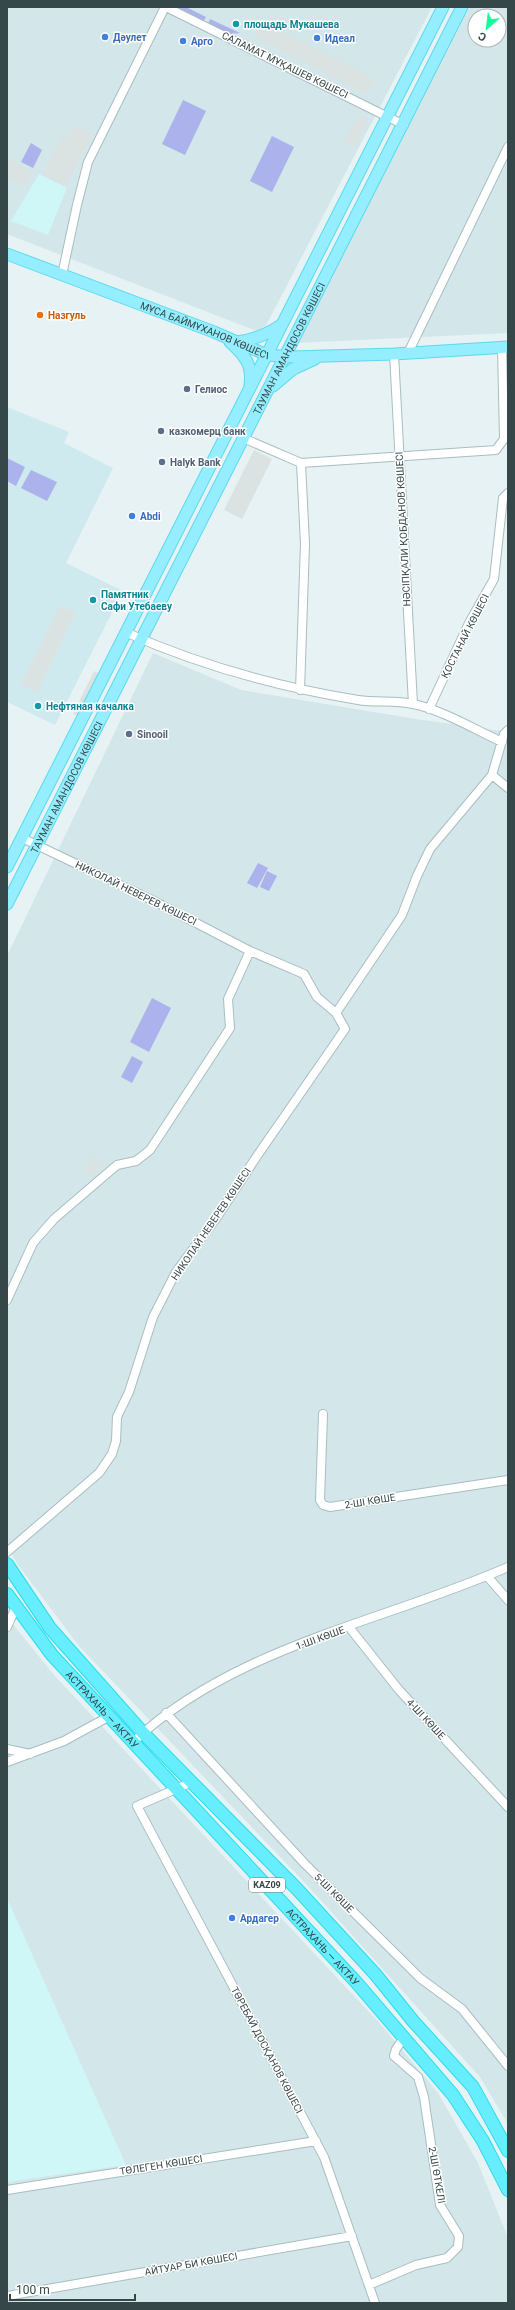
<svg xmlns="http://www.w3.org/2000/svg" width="515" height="2310" font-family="Roboto,sans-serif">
	<rect width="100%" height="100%" fill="#e6f2f4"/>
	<path fill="#d3e6e9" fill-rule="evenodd" d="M 7,7 L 432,7 L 262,333 L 7,234 Z
		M 470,7 L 508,7 L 508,333 L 294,343 ZM 475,16 L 499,16 L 499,40 L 475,40 Z
		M 153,653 L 241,690 L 416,719 L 508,732 L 508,2124 L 480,2077 L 307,1885 L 79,1646 L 16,1562 L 7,1545 L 7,956 Z
		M 7,1617 L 54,1675 L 383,2027 L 438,2093 L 478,2163 L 508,2238 L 508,2303 L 7,2303 Z"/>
	<path fill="#cff7f8" d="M 39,174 L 67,188 L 48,235 L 11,221 Z
		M 7,1898 L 126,2165 L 7,2182 Z"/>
	<path fill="#d8e3e3" d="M 91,1156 L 104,1164 L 96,1178 L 83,1170 Z"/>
	<path fill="#cfeaef" d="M 7,407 L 69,432 L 64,443 L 113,468 L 66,563 L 123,591 L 55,725 L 7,702 Z"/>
	<path fill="#abb2ec" d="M 178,7 L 186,7 L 206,17 L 203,22 L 182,12 Z
		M 210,19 L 240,33 L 229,34 L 208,24 Z
		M 183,100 L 206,111 L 185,155 L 162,144 Z
		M 272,136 L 294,147 L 272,192 L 250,181 Z
		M 31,143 L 42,150 L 33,168 L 21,162 Z
		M 7,458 L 25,467 L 16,486 L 7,481 Z
		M 31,470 L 57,482 L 47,501 L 21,488 Z
		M 258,863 L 268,868 L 257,888 L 247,883 Z
		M 267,871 L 277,876 L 269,891 L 260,887 Z
		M 152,998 L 171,1008 L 149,1052 L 130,1042 Z
		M 132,1056 L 143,1062 L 132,1083 L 121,1077 Z"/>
	<path fill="#dbe2e2" d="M 262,23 L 374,79 L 366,94 L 254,37 Z
		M 359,115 L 368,120 L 355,147 L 345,141 Z
		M 74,125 L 93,134 L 65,186 L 42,175 L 62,137 L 67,140 Z
		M 7,158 L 31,171 L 24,186 L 7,177 Z
		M 254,450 L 272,459 L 242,519 L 224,510 Z
		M 60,605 L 76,613 L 37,692 L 21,684 Z
		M 94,671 L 101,675 L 79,717 L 73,714 Z"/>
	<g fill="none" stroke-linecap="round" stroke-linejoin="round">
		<defs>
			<path id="minor" d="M 166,7 L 404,125
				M 62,275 L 77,205 L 88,162 L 165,7
				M 408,353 L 508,147
				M 394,354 L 413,704
				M 243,438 L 301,463 L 496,450 L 504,439 L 502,348
				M 125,632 C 199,665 278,687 358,700 C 376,703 395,700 413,704 C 440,709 476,730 502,742
				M 300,690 L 305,544 L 301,463
				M 429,709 L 469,623 L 494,579 L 503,498 L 508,493
				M 492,775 L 508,788
				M 336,1013 L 402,915 L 417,876 L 430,849 L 492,775 L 504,734 L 508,730
				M 7,1300 L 33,1243 L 54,1219 L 117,1165 L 136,1161 L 150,1150 L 230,1028 L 228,999 L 250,951
				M 323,1414 L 320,1500 L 323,1505 L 330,1507 L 508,1480
				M 7,1552 L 99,1473 L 112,1454 L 116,1441 L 117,1417 L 129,1392 L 153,1317 L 176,1272 L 217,1217 L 257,1156 L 345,1029 L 336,1013 L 317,997 L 304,974 L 250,951 L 152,900 L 22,838
				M 487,1576 L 508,1600
				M 7,1627 L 16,1607
				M 349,1627 L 399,1690 L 508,1807
				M 166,1713 L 305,1864 L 420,1978 L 462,2009 L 508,2066
				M 133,1742 C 235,1646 383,1622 508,1567
				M 7,1749 L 30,1754
				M 7,1762 L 64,1741 L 108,1717
				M 192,1782 L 137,1806 L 324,2157 L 375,2303
				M 7,2190 L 316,2141
				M 369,2285 L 416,2265 L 447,2258 L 458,2247 L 459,2236 L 440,2205 L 424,2097 L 418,2077 L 394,2056 L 396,2049 L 404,2038
				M 7,2296 L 352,2236"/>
			<g id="major">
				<path id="s1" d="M 7,254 L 214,332 L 267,355 L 293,357 L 394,354 L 508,347"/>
				<path d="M 230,342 C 244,355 253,364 250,385"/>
				<path d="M 237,342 C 253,340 268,334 281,325"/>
				<path d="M 273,386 L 293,369 L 315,359"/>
				<path d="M 7,867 L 443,7"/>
				<path id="s2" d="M 7,904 L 462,7"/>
			</g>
			<g id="highway">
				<path d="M 7,1564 L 50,1628 L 143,1733 L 297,1889 L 376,1975 L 413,2021 L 473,2087 L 508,2151"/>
				<path id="s3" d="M 7,1594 L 52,1655 L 356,1982 L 453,2095 L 483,2141 L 508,2190"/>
			</g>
		</defs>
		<use href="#minor" stroke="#a8bec1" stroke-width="10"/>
		<use href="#major" stroke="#5bd9ee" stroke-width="13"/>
		<use href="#highway" stroke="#2adcea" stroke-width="14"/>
		<use href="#minor" stroke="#fff" stroke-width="8"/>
		<use href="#major" stroke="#94eeff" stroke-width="11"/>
		<use href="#highway" stroke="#6ef" stroke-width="12"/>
	</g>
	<g fill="#0f9aa8" stroke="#fff" stroke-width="1.5">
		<circle cx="236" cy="24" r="4"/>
		<circle cx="93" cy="600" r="4"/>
		<circle cx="38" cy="706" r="4"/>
	</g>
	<g fill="#3f7fe0" stroke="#fff" stroke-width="1.5">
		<circle cx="105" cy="37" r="4"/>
		<circle cx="317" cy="38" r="4"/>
		<circle cx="183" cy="41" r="4"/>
		<circle cx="132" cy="516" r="4"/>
		<circle cx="232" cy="1918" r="4"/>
	</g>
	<circle fill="#e8710a" stroke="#fff" stroke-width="1.5" cx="40" cy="315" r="4"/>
	<g fill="#5c6f8a" stroke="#fff" stroke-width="1.5">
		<circle cx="187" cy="389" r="4"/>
		<circle cx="161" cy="431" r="4"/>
		<circle cx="162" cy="462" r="4"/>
		<circle cx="129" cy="734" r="4"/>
	</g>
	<g text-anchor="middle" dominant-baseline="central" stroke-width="3" stroke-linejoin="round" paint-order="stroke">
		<rect fill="#fff" stroke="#727e7f" stroke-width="1" x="249" y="1878" width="36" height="14" rx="3"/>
		<g font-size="9" font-weight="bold" fill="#354748">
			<text x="267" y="1885">KAZ09</text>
		</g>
		<g font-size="10" font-weight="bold" fill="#0d838f" stroke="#fff" text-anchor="start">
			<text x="244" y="24">площадь Мукашева</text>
			<text x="101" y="594">Памятник<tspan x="101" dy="12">Сафи Утебаеву</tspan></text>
			<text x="46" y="706">Нефтяная качалка</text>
		</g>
		<g font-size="10" font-weight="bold" fill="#366cbe" stroke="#fff" text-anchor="start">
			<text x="113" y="37">Дәулет</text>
			<text x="325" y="38">Идеал</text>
			<text x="191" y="41">Арго</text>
			<text x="140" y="516">Abdi</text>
			<text x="240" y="1918">Ардагер</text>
		</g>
		<g font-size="10" fill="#354748" stroke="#fff">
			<text transform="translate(285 65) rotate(26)">САЛАМАТ МҰҚАШЕВ КӨШЕСІ</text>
			<text stroke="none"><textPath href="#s1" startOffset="212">МҰСА БАЙМҰХАНОВ КӨШЕСІ</textPath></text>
			<text stroke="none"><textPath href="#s2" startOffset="623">ТАУМАН АМАНДОСОВ КӨШЕСІ</textPath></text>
			<text transform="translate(403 529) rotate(-93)">НӘСІПҚАЛИ ҚОБДАНОВ КӨШЕСІ</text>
			<text transform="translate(465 636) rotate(-63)">ҚОСТАНАЙ КӨШЕСІ</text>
			<text stroke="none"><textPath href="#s2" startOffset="131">ТАУМАН АМАНДОСОВ КӨШЕСІ</textPath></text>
			<text transform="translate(136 893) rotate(26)">НИКОЛАЙ НЕВЕРЕВ КӨШЕСІ</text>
			<text transform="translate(211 1224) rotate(-56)">НИКОЛАЙ НЕВЕРЕВ КӨШЕСІ</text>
			<text transform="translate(370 1501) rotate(-9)">2-ШІ КӨШЕ</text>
			<text transform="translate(320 1638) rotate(-20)">1-ШІ КӨШЕ</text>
			<text stroke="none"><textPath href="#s3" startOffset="150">АСТРАХАНЬ — АКТАУ</textPath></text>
			<text transform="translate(426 1719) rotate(47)">4-ШI КӨШЕ</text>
			<text transform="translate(334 1893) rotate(45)">5-ШI КӨШЕ</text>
			<text stroke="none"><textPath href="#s3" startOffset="474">АСТРАХАНЬ — АКТАУ</textPath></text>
			<text transform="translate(267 2050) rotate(62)">ТӨРЕБАЙ ДОСҚАНОВ КӨШЕСІ</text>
			<text transform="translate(161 2165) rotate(-9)">ТӨЛЕГЕН КӨШЕСІ</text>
			<text transform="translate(437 2175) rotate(80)">2-ШІ ӨТКЕЛІ</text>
			<text transform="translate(191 2264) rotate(-10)">АЙТУАР БИ КӨШЕСІ</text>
		</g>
		<g font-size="10" font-weight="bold" fill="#c56008" stroke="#fff" text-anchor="start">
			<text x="48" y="315">Назгуль</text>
		</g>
		<g font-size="10" font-weight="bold" fill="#4e5e75" stroke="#fff" text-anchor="start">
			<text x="195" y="389">Гелиос</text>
			<text x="169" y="431">казкомерц банк</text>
			<text x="170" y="462">Halyk Bank</text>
			<text x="137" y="734">Sinooil</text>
		</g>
	</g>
	<rect width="515" height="2310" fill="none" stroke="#354748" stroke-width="16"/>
	<g transform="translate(487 28) rotate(208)"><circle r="19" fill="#ffffff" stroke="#aeb5b6"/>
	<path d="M0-3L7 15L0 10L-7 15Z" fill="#12ff9e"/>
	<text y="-6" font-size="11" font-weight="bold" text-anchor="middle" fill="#354748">С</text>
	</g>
	<path d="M10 2294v6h125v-6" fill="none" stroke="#354748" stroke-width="2"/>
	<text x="16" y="2294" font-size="12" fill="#354748" stroke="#ffffff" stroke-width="3" paint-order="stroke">100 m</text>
</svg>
